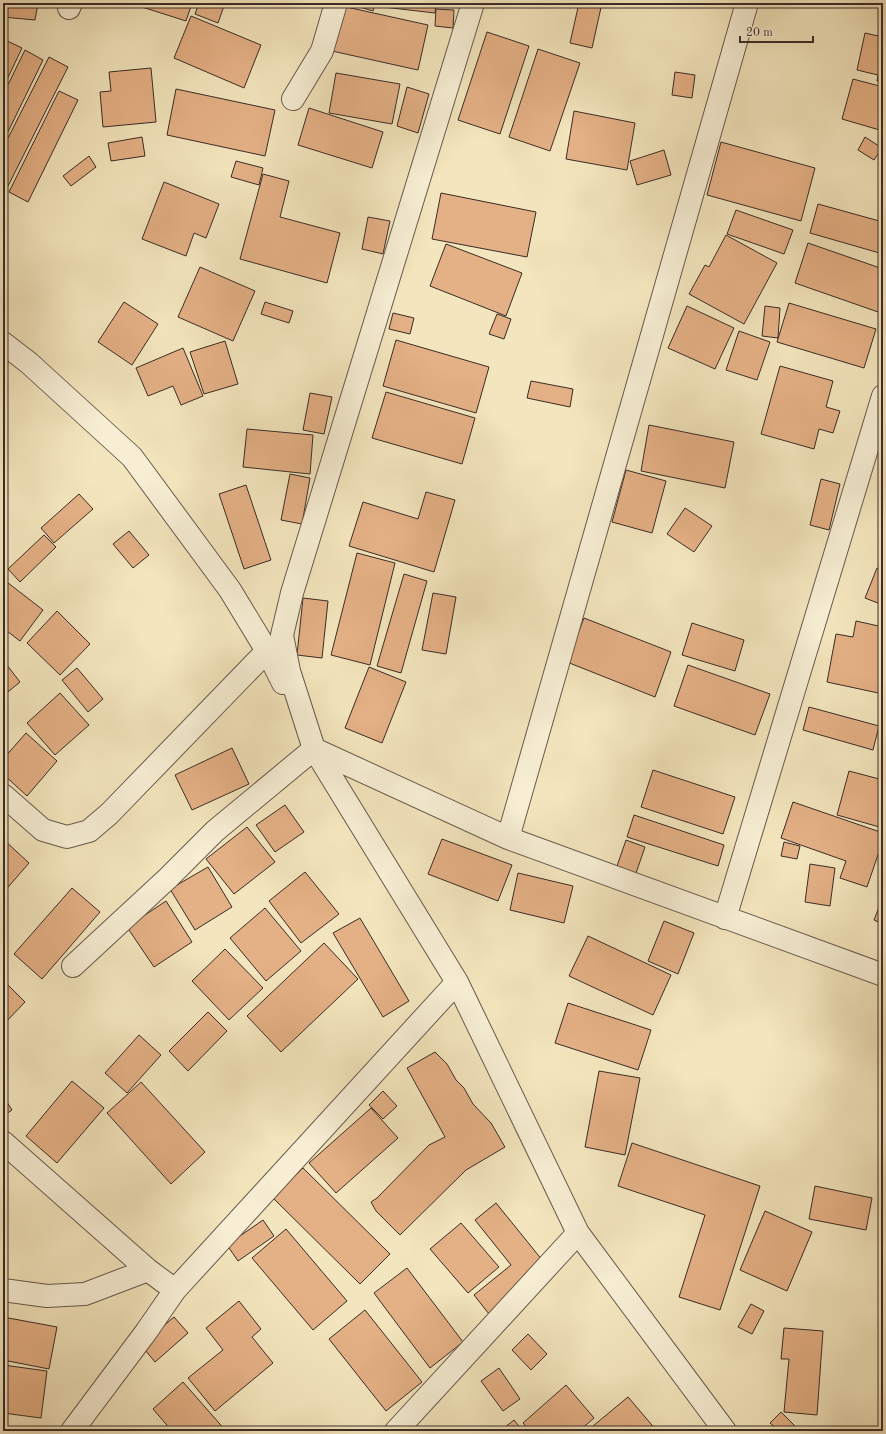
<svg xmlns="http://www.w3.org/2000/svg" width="886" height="1434" font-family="'Old Standard TT',serif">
	<rect width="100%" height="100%" fill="#f3e5bd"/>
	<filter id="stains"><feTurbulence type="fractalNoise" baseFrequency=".005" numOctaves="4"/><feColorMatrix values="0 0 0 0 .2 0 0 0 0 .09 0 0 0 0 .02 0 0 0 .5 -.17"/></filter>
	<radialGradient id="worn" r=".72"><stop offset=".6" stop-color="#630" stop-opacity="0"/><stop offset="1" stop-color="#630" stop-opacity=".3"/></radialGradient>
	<path fill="#e4b085" stroke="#3a2c27" d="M 3,3 L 38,3 L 35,20 L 3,17 Z
		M 143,3 L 192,3 L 186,21 L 142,7 Z
		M 199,3 L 225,3 L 218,23 L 195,14 Z
		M 346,3 L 376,3 L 373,11 Z
		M 384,3 L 436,3 L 435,13 L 383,7 Z
		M 579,3 L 602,3 L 592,48 L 570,43 Z
		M 342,6 L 428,25 L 418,70 L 332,51 Z
		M 436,9 L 454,10 L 453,28 L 435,26 Z
		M 191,16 L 261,45 L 244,88 L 174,58 Z
		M 487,32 L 529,46 L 500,134 L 458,120 Z
		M 865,33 L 883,37 L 883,82 L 877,81 L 878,75 L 857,70 Z
		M 3,39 L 22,48 L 3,88 Z
		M 538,49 L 580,63 L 550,151 L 509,137 Z
		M 25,50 L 43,60 L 3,142 L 3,95 Z
		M 49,57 L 68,67 L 6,190 L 3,188 L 3,148 Z
		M 151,68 L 156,122 L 103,127 L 100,92 L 111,91 L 109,72 Z
		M 675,72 L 695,75 L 692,98 L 672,95 Z
		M 336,73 L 400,84 L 392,124 L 329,113 Z
		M 853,79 L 883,87 L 883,131 L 842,119 Z
		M 407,87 L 429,94 L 418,133 L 397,126 Z
		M 176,89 L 275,110 L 265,156 L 167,135 Z
		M 59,91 L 78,100 L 28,202 L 9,192 Z
		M 309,108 L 383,132 L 372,168 L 298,145 Z
		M 574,111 L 635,123 L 627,170 L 566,159 Z
		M 142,137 L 145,156 L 111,161 L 108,143 Z
		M 865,137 L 882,148 L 874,160 L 858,150 Z
		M 721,142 L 815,168 L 801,221 L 707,195 Z
		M 664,150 L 671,175 L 637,185 L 630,161 Z
		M 89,156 L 96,167 L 71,186 L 63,176 Z
		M 236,161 L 263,168 L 259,185 L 231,177 Z
		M 263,174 L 289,181 L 280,217 L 340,233 L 327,283 L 240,259 Z
		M 164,182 L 219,204 L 206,238 L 194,233 L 186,256 L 142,239 Z
		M 441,193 L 536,212 L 527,257 L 432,239 Z
		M 818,204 L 883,222 L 883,254 L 810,233 Z
		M 736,210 L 793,230 L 784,254 L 727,234 Z
		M 368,217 L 390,221 L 383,254 L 362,249 Z
		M 726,235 L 777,263 L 744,324 L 689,294 L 705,265 L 709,267 Z
		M 808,243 L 883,269 L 883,306 L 881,313 L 795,283 Z
		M 446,244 L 522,273 L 506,316 L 430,286 Z
		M 200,267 L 255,291 L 233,341 L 178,317 Z
		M 124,302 L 158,324 L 132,365 L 98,342 Z
		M 265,302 L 293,311 L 289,323 L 261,314 Z
		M 789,303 L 876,329 L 864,368 L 777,342 Z
		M 687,306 L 734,328 L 715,369 L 668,348 Z
		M 765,306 L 780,308 L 778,338 L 762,336 Z
		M 393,313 L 414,318 L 410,334 L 389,329 Z
		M 497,314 L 511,319 L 504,339 L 489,334 Z
		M 739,331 L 770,342 L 757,380 L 726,370 Z
		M 396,340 L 489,367 L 476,413 L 383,386 Z
		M 225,341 L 238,384 L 204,394 L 190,352 Z
		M 183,348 L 203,396 L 181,405 L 173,386 L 148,396 L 136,368 Z
		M 780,366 L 833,381 L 826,407 L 840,411 L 833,433 L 819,429 L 814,449 L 761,434 Z
		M 531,381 L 573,389 L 570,407 L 527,398 Z
		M 386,392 L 475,418 L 462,464 L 372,438 Z
		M 310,393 L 332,397 L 324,434 L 303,430 Z
		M 649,425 L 734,442 L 725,488 L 641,471 Z
		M 247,429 L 313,435 L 310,474 L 243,467 Z
		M 626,470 L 666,481 L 652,533 L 612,522 Z
		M 290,474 L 310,478 L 302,524 L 281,520 Z
		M 821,479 L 840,484 L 829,530 L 810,525 Z
		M 246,485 L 271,560 L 244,569 L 219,494 Z
		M 426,492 L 455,500 L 434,572 L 349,546 L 363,502 L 418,519 Z
		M 79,494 L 93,509 L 54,543 L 41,528 Z
		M 685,508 L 712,526 L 694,552 L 667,534 Z
		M 129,531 L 149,555 L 133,568 L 113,544 Z
		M 44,535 L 56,547 L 20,582 L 8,569 Z
		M 357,553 L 395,563 L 370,665 L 331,655 Z
		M 877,568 L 883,570 L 883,605 L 865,598 Z
		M 404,574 L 427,581 L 401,673 L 377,666 Z
		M 3,579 L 43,610 L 20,641 L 3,628 Z
		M 433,593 L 456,597 L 446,654 L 422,650 Z
		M 303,598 L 328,601 L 322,658 L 297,655 Z
		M 57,611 L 90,644 L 60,675 L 27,643 Z
		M 584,618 L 671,652 L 655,697 L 567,662 Z
		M 856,621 L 883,627 L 883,694 L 827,682 L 836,634 L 853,637 Z
		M 692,623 L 744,640 L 735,671 L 682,655 Z
		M 3,660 L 20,682 L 3,696 Z
		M 688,665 L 770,694 L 755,735 L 674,706 Z
		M 369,667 L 406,682 L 382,743 L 345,728 Z
		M 77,668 L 103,699 L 88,712 L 62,680 Z
		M 60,693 L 89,725 L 55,755 L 27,723 Z
		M 809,707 L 879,726 L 873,750 L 803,730 Z
		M 26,733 L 57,761 L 27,796 L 3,774 L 3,759 Z
		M 232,748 L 249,784 L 192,810 L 175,775 Z
		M 653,770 L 735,797 L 723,834 L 641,807 Z
		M 849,771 L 883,780 L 883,828 L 837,815 Z
		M 793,802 L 883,833 L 883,840 L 867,887 L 840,878 L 846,861 L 781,838 Z
		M 285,805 L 304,832 L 275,852 L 256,825 Z
		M 634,815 L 724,845 L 718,866 L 627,837 Z
		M 247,827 L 275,862 L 234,894 L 206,859 Z
		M 3,839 L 29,863 L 3,893 Z
		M 442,839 L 512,865 L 498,901 L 428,874 Z
		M 626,840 L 645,847 L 635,876 L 616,869 Z
		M 784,842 L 800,846 L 797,859 L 781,856 Z
		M 810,864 L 835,868 L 830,906 L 805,902 Z
		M 208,867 L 232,907 L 195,930 L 170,889 Z
		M 305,872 L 339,914 L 301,943 L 269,901 Z
		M 518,873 L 573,886 L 564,923 L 510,910 Z
		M 72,888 L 100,912 L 42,979 L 14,954 Z
		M 883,897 L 883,924 L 874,920 Z
		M 166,901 L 192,942 L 154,967 L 127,927 Z
		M 265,908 L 301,951 L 266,981 L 230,938 Z
		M 360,918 L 409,1001 L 383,1017 L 333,933 Z
		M 664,921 L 694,933 L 678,974 L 648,961 Z
		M 588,936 L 671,975 L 653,1015 L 569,976 Z
		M 324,943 L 358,979 L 281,1052 L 247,1016 Z
		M 225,949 L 263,988 L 229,1020 L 192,981 Z
		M 3,980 L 25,1002 L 3,1025 Z
		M 568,1003 L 651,1030 L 638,1070 L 555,1043 Z
		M 208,1012 L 227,1031 L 188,1071 L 169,1051 Z
		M 139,1035 L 161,1055 L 127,1093 L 105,1073 Z
		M 435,1052 L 447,1064 L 456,1080 L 464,1088 L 473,1104 L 491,1123 L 505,1147 L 466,1170 L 400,1235 L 376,1211 L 371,1202 L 377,1198 L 429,1145 L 445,1137 L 407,1068 Z
		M 599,1071 L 640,1078 L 625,1155 L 585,1147 Z
		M 72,1081 L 104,1108 L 57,1163 L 26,1136 Z
		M 141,1082 L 205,1152 L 171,1184 L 107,1113 Z
		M 383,1091 L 397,1106 L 383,1119 L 369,1105 Z
		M 3,1096 L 12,1110 L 3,1116 Z
		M 371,1108 L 398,1138 L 336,1193 L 309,1163 Z
		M 632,1143 L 760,1186 L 720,1310 L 679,1297 L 705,1215 L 618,1186 Z
		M 303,1168 L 390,1254 L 360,1284 L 273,1198 Z
		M 815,1186 L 872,1198 L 866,1230 L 809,1219 Z
		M 496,1203 L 547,1266 L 489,1314 L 474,1295 L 511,1265 L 475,1220 Z
		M 765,1211 L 812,1232 L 787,1291 L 740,1270 Z
		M 263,1220 L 274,1236 L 238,1261 L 227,1245 Z
		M 461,1223 L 499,1267 L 468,1293 L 430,1249 Z
		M 286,1229 L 347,1301 L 313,1330 L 252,1258 Z
		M 407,1268 L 463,1342 L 430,1368 L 374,1293 Z
		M 239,1301 L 261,1329 L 252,1337 L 273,1363 L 215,1411 L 188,1378 L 223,1350 L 206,1328 Z
		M 751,1304 L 764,1311 L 752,1334 L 738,1327 Z
		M 365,1310 L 422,1382 L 386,1411 L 329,1339 Z
		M 3,1317 L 57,1327 L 49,1369 L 3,1360 Z
		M 174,1317 L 188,1333 L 155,1362 L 141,1345 Z
		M 784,1328 L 823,1331 L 817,1415 L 784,1412 L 789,1359 L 781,1359 Z
		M 528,1334 L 547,1354 L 531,1370 L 512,1350 Z
		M 3,1365 L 47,1371 L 41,1418 L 3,1413 Z
		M 499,1368 L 520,1399 L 503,1411 L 481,1381 Z
		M 183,1382 L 226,1431 L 172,1431 L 153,1409 Z
		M 566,1385 L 594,1418 L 579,1431 L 530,1431 L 523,1423 Z
		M 628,1397 L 657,1431 L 587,1431 Z
		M 781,1412 L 800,1431 L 779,1431 L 770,1423 Z
		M 514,1420 L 523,1431 L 500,1431 Z"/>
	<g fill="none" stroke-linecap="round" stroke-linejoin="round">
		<defs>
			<path id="minor" d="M 473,3 L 292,593 L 282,635 L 289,671 L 314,749 L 508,838 L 883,975
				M 69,8 L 71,3
				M 293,99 L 322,51 L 336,3
				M 3,343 L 29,363 L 132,457 L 230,590 L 267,651 L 283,683
				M 313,747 L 457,982 L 578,1233 L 725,1431
				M 3,795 L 43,830 L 67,837 L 89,831 L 109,814 L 267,651
				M 508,838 L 747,3
				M 725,918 L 883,396
				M 73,966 L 168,878 L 215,831 L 314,749
				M 3,1142 L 148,1270 L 175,1290
				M 3,1290 L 47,1296 L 85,1294 L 148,1270
				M 72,1431 L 146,1332 L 175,1290 L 457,982
				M 396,1431 L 578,1233"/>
		</defs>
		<use href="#minor" stroke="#685a4c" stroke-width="24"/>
		<use href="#minor" stroke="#f7eed4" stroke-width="22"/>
	</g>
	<rect width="886" height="1434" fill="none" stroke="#f3e5bd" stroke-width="16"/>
	<rect x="4" y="4" width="878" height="1426" fill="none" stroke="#3a2c27" stroke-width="2"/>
	<rect x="8" y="8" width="870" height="1418" fill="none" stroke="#3a2c27"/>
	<path d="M740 36v6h73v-6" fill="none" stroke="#3a2c27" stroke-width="2"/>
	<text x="746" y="36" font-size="12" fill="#3a2c27" stroke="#f7eed4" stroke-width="3" paint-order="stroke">20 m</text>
	<rect width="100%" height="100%" filter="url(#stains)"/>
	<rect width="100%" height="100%" fill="url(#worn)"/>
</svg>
